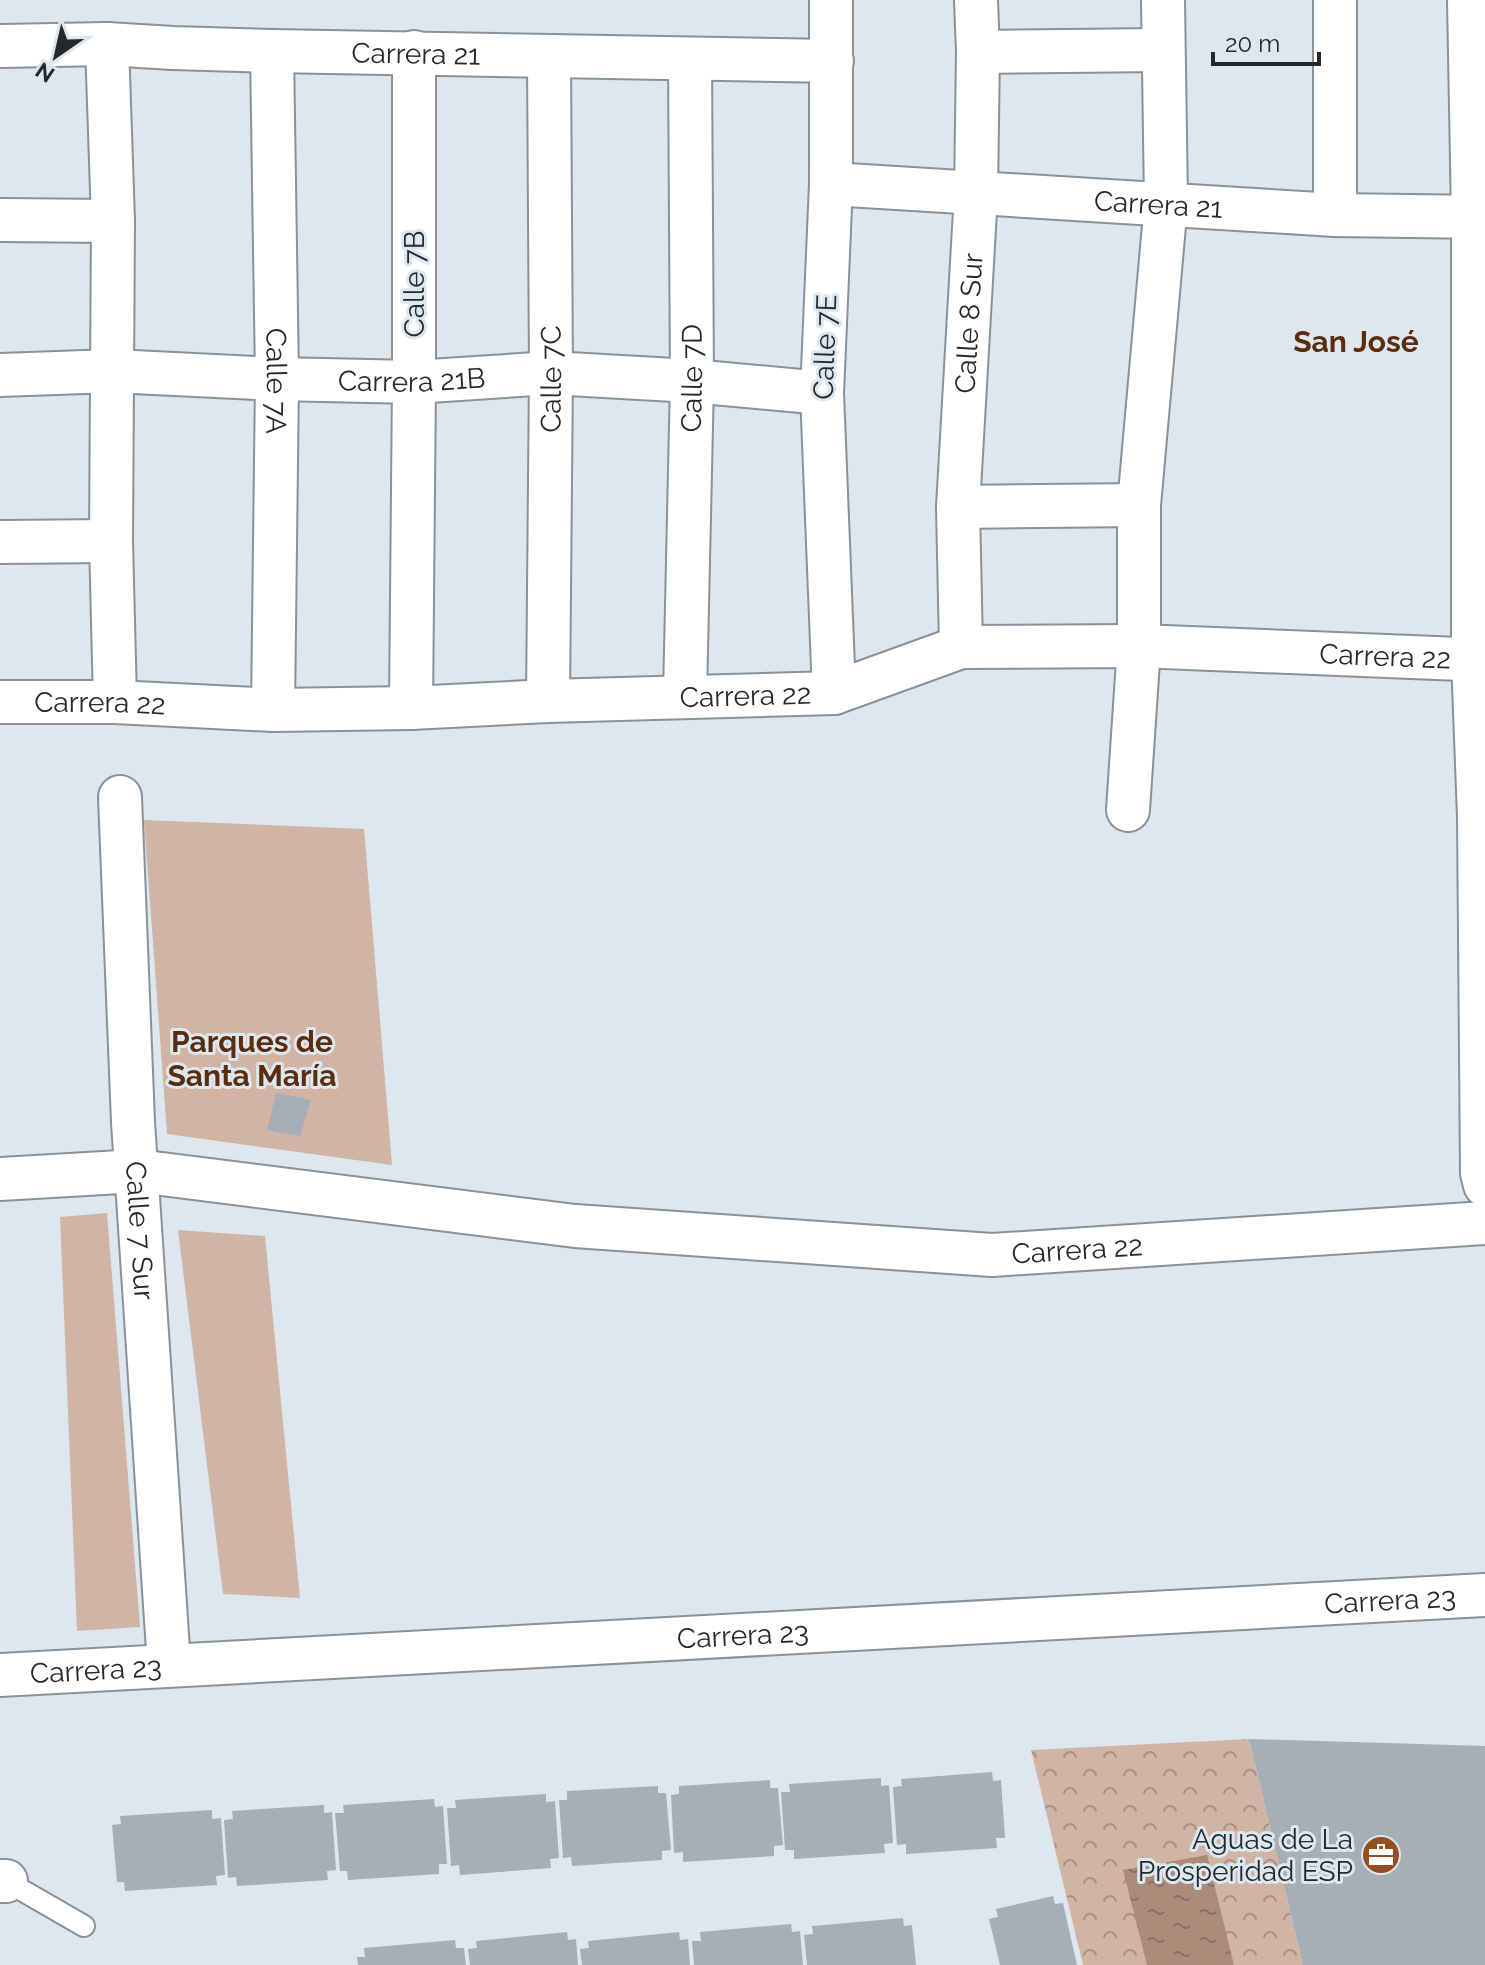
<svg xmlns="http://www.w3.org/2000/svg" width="1485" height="1965" font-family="Raleway,sans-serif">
	<defs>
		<pattern id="park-crowns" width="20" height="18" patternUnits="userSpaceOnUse" patternTransform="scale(2)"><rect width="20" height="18" fill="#d1b4a3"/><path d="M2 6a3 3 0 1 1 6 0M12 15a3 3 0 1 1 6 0" fill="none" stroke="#a99285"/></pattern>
		<pattern id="water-ripples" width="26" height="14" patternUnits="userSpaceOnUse" patternTransform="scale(2)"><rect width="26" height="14" fill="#ab8c7b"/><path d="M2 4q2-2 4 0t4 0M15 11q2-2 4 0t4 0" fill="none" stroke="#8b7265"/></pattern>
	</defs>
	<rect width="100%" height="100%" fill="#dde7f0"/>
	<path fill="#d1b4a3" d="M 144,820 L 364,829 L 392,1165 L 167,1134 Z
		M 107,1213 L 140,1627 L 77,1631 L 60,1217 Z
		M 178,1230 L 265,1236 L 300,1598 L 223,1594 Z"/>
	<path fill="url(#park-crowns)" d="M 1249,1739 L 1303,1965 L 1083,1965 L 1031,1750 Z"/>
	<path fill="url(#water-ripples)" d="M 1207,1855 L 1234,1965 L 1147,1965 L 1123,1870 Z"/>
	<path fill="#a6afb7" d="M 276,1093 L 311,1100 L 300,1136 L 267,1130 Z
		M 1249,1739 L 1485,1746 L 1485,1965 L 1303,1965 Z
		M 992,1772 L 993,1781 L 1001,1780 L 1005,1838 L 996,1838 L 997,1848 L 906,1854 L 906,1844 L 897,1845 L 893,1787 L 902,1786 L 901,1779 Z
		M 881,1778 L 881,1786 L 889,1785 L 893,1843 L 884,1844 L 885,1853 L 794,1859 L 794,1850 L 785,1850 L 781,1792 L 790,1792 L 789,1784 Z
		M 770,1780 L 770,1788 L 778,1788 L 783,1845 L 774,1846 L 774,1856 L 683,1862 L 683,1852 L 674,1853 L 671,1795 L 679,1794 L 679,1786 Z
		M 658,1786 L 658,1793 L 666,1793 L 671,1850 L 662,1851 L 662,1860 L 572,1866 L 571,1857 L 563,1858 L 559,1800 L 567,1800 L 567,1791 Z
		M 546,1794 L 546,1802 L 555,1801 L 559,1858 L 550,1859 L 551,1868 L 460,1875 L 459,1865 L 451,1866 L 447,1808 L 456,1808 L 455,1800 Z
		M 434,1799 L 435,1807 L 443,1806 L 447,1864 L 439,1864 L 439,1874 L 348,1880 L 347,1871 L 340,1871 L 335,1813 L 344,1813 L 343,1805 Z
		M 324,1805 L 324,1813 L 332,1812 L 336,1870 L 327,1871 L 328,1880 L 237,1886 L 236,1877 L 228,1878 L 224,1820 L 233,1819 L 232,1811 Z
		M 212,1810 L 212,1819 L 221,1818 L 225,1875 L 216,1876 L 217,1885 L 125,1891 L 124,1882 L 117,1882 L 112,1825 L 121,1824 L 120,1816 Z
		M 1053,1896 L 1055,1904 L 1063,1903 L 1077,1965 L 1000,1965 L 989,1919 L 998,1917 L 996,1909 Z
		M 903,1918 L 904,1926 L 912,1925 L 916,1965 L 807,1965 L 804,1935 L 813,1934 L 812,1926 Z
		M 791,1924 L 792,1932 L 800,1931 L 803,1965 L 694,1965 L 692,1941 L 701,1941 L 700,1932 Z
		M 567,1932 L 568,1940 L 576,1939 L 578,1965 L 470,1965 L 468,1949 L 477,1948 L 476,1941 Z
		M 679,1932 L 680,1940 L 688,1939 L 690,1965 L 582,1965 L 580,1949 L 589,1948 L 588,1941 Z
		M 455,1940 L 456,1948 L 464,1948 L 466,1965 L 358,1965 L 357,1957 L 365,1957 L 364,1948 Z"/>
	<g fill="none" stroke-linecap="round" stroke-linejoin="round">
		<defs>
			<path id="service" d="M 6,1881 L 84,1926"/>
			<g id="minor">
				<path d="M 831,0 L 831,184 L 822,393 L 834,693"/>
				<path d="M 1335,0 L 1335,215"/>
				<path d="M 1469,0 L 1473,216 L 1473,658 L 1479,817 L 1482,1173 L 1485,1185"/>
				<path d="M 107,44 L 113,221 L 111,541 L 115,702"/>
				<path id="s1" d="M 0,46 L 107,44 L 173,48 L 272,51 L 832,61"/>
				<path id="s2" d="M 272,51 L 277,379 L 273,710"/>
				<path d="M 978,52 L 1163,50"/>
				<path id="s3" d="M 831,184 L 1335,215 L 1485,217"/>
				<path d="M 0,220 L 113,221"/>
				<path id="s4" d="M 0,375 L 113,371 L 277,379 L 414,382 L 551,373 L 692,381 L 822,393"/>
				<path d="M 958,507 L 1139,505"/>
				<path d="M 0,542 L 111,541"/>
				<path id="s5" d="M 961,647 L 958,507 L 976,193 L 978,52 L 976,0"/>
				<path id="s6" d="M 685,696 L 692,381 L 690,59"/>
				<path id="s7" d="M 548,701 L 551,373 L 549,57"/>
				<path id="s8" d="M 0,702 L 115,702 L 273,710 L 411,708 L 548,701 L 834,693 L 961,647 L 1139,646 L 1485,660"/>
				<path d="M 411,708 L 414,382 L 414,52"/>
				<path id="s9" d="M 120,797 L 133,1122 L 169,1665"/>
				<path d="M 1128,810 L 1139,646 L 1139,505 L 1166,203 L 1163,0"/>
				<path id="s10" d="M 0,1179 L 138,1171 L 575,1226 L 992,1255 L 1485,1223"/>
				<path id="s11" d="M 0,1675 L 1485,1595"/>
				<path d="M 0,1881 L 6,1881"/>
			</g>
		</defs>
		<use href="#service" stroke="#89919a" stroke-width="24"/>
		<use href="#minor" stroke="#89919a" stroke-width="46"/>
		<use href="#service" stroke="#fff" stroke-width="20"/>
		<use href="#minor" stroke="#fff" stroke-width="42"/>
	</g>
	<defs>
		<symbol id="office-disc" viewBox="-11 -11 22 22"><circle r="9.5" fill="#934f21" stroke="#dde7f0"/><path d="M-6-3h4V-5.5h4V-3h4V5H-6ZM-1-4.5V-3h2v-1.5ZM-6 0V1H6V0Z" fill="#fff"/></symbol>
	</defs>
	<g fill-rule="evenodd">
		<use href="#office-disc" x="1359" y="1833" width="44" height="44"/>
	</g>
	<g text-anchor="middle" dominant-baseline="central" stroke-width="6" stroke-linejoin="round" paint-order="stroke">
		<g font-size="28" fill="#25292c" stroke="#dde7f0">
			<text stroke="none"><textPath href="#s1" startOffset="416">Carrera 21</textPath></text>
			<text stroke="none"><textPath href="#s3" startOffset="328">Carrera 21</textPath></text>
			<text transform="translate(414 284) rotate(-90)">Calle 7B</text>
			<text stroke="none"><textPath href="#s5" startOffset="324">Calle 8 Sur</textPath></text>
			<text transform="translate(825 347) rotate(-88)">Calle 7E</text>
			<text stroke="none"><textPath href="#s6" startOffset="318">Calle 7D</textPath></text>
			<text stroke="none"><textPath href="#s4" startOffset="412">Carrera 21B</textPath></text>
			<text stroke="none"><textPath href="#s7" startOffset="322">Calle 7C</textPath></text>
			<text stroke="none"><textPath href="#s2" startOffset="330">Calle 7A</textPath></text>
			<text stroke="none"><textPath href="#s8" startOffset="1394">Carrera 22</textPath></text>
			<text stroke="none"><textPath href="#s8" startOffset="746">Carrera 22</textPath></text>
			<text stroke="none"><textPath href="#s8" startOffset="100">Carrera 22</textPath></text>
			<text stroke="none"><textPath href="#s9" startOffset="434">Calle 7 Sur</textPath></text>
			<text stroke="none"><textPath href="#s10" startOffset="1082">Carrera 22</textPath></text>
			<text stroke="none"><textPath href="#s11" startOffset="1392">Carrera 23</textPath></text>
			<text stroke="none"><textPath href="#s11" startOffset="744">Carrera 23</textPath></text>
			<text stroke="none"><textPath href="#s11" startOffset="96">Carrera 23</textPath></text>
		</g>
		<g font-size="28" fill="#25292c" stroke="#dde7f0" text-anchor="end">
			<text x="1353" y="1839">Aguas de La<tspan x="1353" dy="32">Prosperidad ESP</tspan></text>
		</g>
		<g font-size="30" font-weight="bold" fill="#5b2d0d" stroke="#dde7f0">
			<text x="1356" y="341">San José</text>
			<text x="252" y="1041">Parques de<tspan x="252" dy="34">Santa María</tspan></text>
		</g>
	</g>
	<g transform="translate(56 56) rotate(214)" stroke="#dde7f0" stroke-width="6" paint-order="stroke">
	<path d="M0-6L14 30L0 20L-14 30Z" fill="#25292c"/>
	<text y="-12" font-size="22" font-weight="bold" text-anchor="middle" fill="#25292c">N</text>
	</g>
	<path d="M1213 52v12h106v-12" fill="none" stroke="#25292c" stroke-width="4"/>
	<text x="1225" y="52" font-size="24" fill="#25292c" stroke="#dde7f0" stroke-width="6" paint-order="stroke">20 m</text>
</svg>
